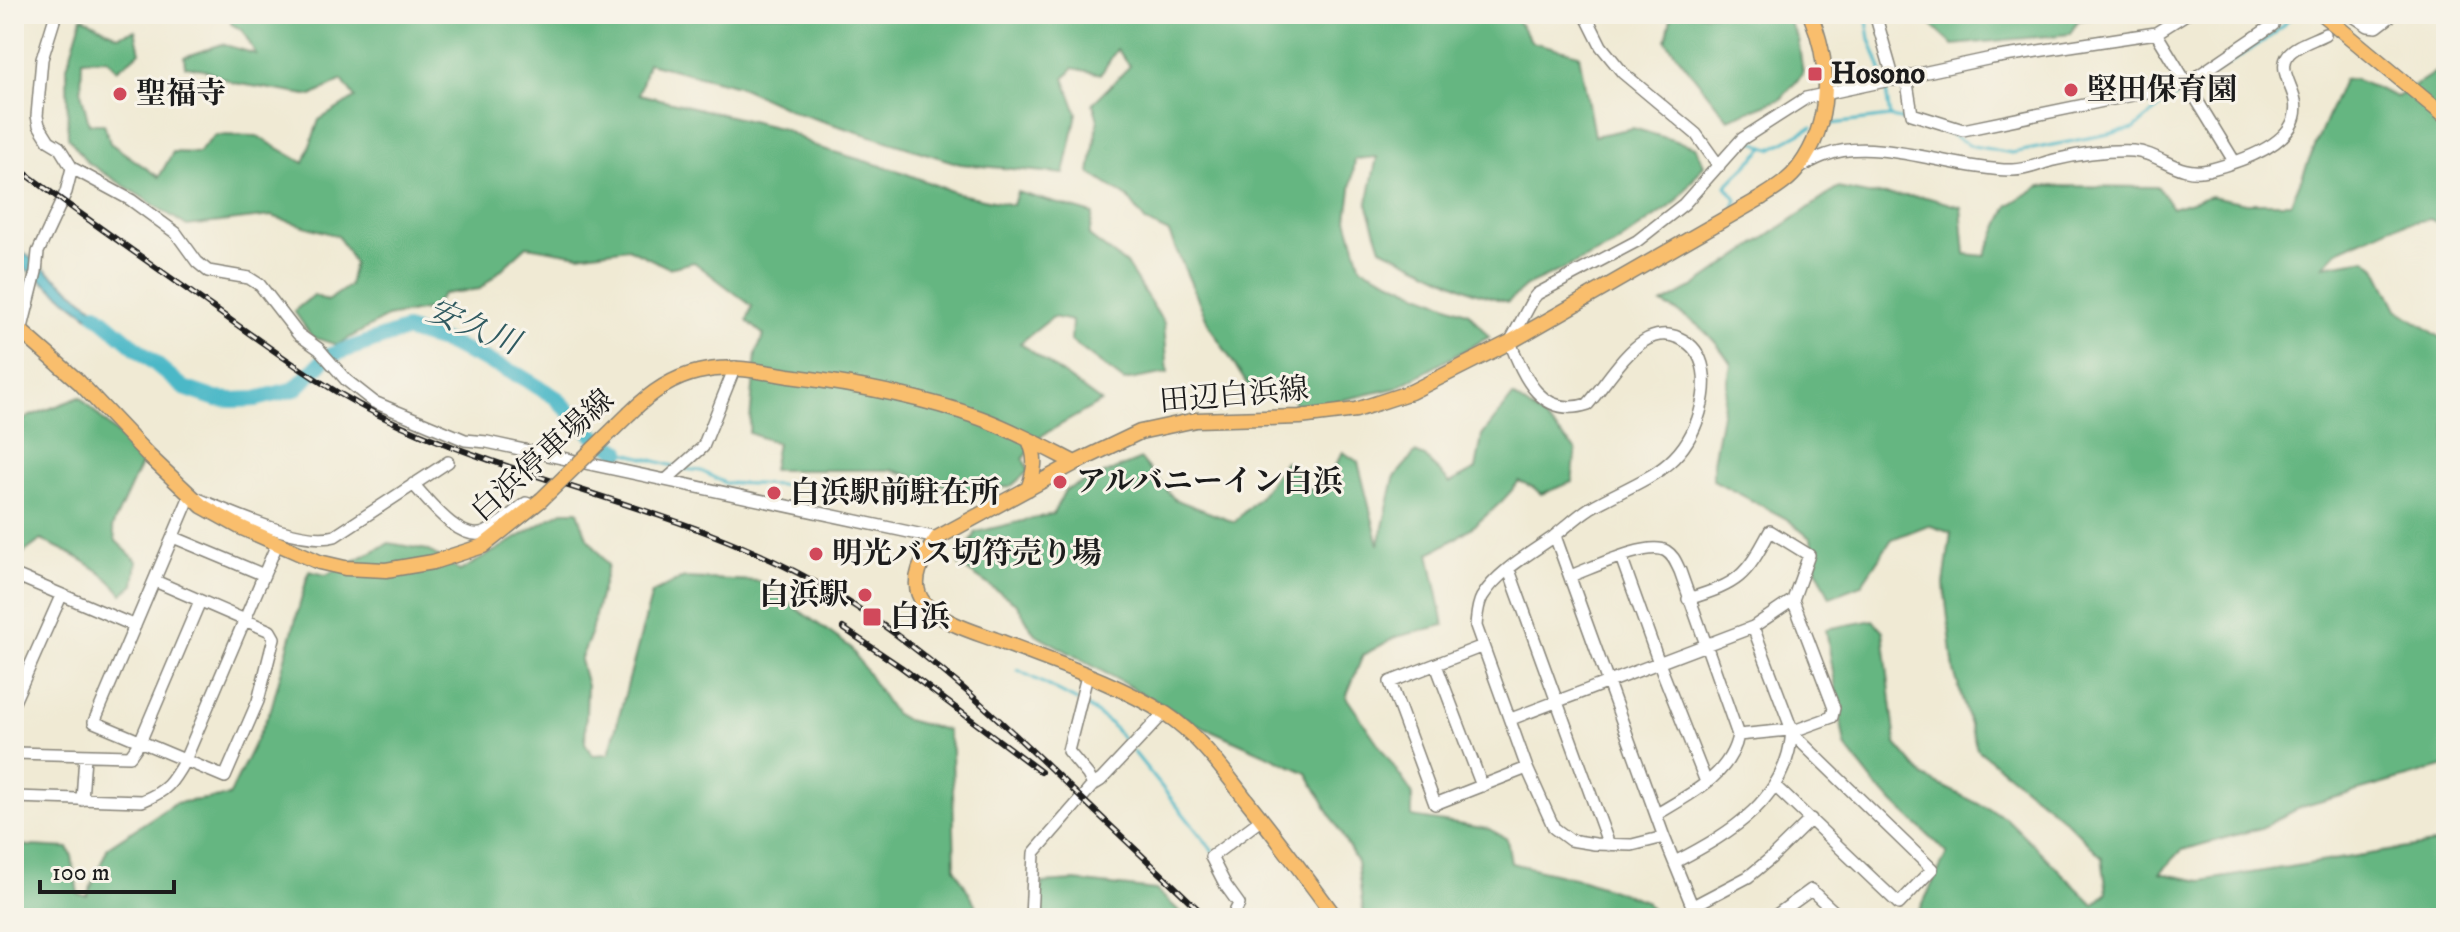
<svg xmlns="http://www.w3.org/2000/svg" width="2460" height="932" font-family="'IM FELL DW Pica','Noto Serif JP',serif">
	<rect width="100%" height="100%" fill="#f7f3e8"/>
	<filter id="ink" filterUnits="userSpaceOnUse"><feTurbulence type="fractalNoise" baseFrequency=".0125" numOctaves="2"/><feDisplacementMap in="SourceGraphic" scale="16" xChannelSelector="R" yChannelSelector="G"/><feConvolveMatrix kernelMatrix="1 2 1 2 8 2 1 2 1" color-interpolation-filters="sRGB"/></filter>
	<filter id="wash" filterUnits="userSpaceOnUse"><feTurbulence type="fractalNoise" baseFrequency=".006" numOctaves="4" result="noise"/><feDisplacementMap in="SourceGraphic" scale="32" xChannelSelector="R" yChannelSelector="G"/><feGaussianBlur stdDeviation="1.8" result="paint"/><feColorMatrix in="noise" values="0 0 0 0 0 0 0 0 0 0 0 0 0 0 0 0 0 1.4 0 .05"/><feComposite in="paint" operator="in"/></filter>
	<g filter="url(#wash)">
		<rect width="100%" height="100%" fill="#f0ead4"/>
		<path fill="#65b681" stroke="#40694e" stroke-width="2" d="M 231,14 L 1513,14 L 1532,42 L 1579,54 L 1594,136 L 1633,128 L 1696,147 L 1704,165 L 1676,202 L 1613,246 L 1526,286 L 1508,302 L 1473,292 L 1381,248 L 1367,204 L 1377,157 L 1355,159 L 1347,219 L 1361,267 L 1420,294 L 1469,313 L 1489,337 L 1396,388 L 1320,405 L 1295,405 L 1291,390 L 1249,387 L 1210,327 L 1169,233 L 1146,222 L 1128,198 L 1090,173 L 1098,120 L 1093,103 L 1130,66 L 1117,49 L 1101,74 L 1073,68 L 1064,78 L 1077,113 L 1064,174 L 960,164 L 797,113 L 738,86 L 648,63 L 639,94 L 783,129 L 817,147 L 899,171 L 959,194 L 1013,205 L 1017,192 L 1093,214 L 1089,236 L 1126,264 L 1164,323 L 1168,373 L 1124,381 L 1071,341 L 1072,321 L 1053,317 L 1020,343 L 1101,402 L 1041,436 L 1023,459 L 1029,471 L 1010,487 L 962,490 L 892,470 L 772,470 L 777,443 L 749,433 L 756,353 L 764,335 L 747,321 L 752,306 L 694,262 L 669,268 L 628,248 L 579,255 L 527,246 L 480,289 L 443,294 L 431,309 L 387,317 L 337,345 L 312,337 L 294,311 L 314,295 L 327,301 L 349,286 L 354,263 L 338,236 L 271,216 L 187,226 L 87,162 L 68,137 L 67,67 L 82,17 L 118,36 L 135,30 L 140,52 L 117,70 L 107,59 L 82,60 L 81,92 L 89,124 L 104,124 L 110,143 L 159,177 L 173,152 L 198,153 L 215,135 L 257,136 L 304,163 L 319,120 L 355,98 L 342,80 L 312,96 L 234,83 L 203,69 L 185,66 L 184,57 L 222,44 L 256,54 L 242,30 L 231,24 Z
			M 1672,14 L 1785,14 L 1798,39 L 1803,74 L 1781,99 L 1728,119 L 1666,41 Z
			M 1919,14 L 2124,14 L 2078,20 L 2070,34 L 1953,45 Z
			M 2446,65 L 2446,227 L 2430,219 L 2392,226 L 2337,251 L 2323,266 L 2366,259 L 2376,267 L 2397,309 L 2446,341 L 2446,766 L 2301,807 L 2261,828 L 2182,850 L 2160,873 L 2201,881 L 2432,844 L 2446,846 L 2446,918 L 1916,918 L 1947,853 L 1877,787 L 1845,746 L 1826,629 L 1873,620 L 1883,631 L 1896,744 L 1924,777 L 2005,817 L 2094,905 L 2107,893 L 2102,857 L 2064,819 L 1977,749 L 1954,671 L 1944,584 L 1951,533 L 1928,525 L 1892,539 L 1861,585 L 1830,597 L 1817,570 L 1811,539 L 1787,519 L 1713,480 L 1713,462 L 1731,364 C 1713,335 1693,318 1662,304 L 1693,287 L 1838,188 L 1867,194 L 1926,197 L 1961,207 L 1965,254 L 1985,256 L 2008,206 L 2040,186 L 2158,187 L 2172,208 L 2211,196 L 2246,203 L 2291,203 L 2343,80 L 2354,79 L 2397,97 Z
			M 1513,396 L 1544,418 L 1576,450 L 1572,482 L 1541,494 L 1533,487 L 1519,481 C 1500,508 1460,539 1429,553 L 1444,625 L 1396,637 L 1363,655 L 1346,697 L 1412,793 L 1412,817 L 1489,829 L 1507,839 L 1511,863 L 1583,880 L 1646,901 L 1656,918 L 1364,918 L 1357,862 L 1307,773 L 1195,723 L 1034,633 L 1017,604 L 959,565 L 976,532 L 1053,514 L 1065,490 L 1141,459 L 1174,499 L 1234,522 L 1260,496 L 1285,461 L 1317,496 L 1343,452 L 1358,462 L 1379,545 L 1394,478 L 1415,453 L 1425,457 L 1450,483 L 1476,469 L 1482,436 Z
			M 80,397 L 143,460 L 112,527 L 116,541 L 137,561 L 134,585 L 122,594 C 104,569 69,552 41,540 L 21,555 L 14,553 L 14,427 L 28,417 Z
			M 563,511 L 578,511 L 586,535 L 608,565 L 589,639 L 580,660 L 587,686 L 585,743 L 593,755 L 609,754 L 652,593 L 683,578 L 758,581 L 850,647 L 894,713 L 906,720 L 947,730 L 952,750 L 955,868 L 983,918 L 14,918 L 14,845 L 68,848 L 72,856 L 78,894 L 87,896 L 108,847 L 175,803 L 229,796 L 271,709 L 309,571 L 326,575 L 389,543 L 428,550 L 460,571 Z
			M 1075,881 L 1156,890 L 1187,918 L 1039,918 L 1042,883 Z"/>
		<path fill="#4bb8c7" stroke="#346a72" stroke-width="2" d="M 14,245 L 114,324 L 110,332 L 14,260 Z"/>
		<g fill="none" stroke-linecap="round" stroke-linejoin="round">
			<path stroke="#4bb8c7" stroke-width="3" d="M 1866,14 L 1870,39 L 1884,78 L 1890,117 L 1930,125 L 1973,146 L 2012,153 L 2134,129 L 2166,102 L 2186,91
				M 2193,87 L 2274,34 L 2290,18
				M 1823,125 L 1890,117
				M 1748,139 C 1757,142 1762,148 1771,149 L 1812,127
				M 1734,207 L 1737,200 L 1726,186 L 1764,148
				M 619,451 L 677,467
				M 684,469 L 701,471 L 725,483 L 782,485
				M 1018,670 L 1077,701
				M 1084,704 L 1111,724 L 1128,745
				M 1133,751 L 1213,851
				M 1230,882 L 1246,903 L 1241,912"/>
			<path stroke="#4bb8c7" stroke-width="16" d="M 96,314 L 184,388 L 216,399 L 233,400 L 256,399 L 295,389 L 328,356 L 405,330 L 443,341 L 520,376 L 555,397 L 593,435 L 619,451"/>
		</g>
	</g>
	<g filter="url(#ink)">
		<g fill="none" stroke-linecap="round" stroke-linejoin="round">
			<defs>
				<path id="minor" d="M 56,14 L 42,59 L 37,116 L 39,125 L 49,141 L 59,147 L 72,168 L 131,200 L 176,233 L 197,262 L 208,271 L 249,278 L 260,285 L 298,334 L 319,349 L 346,380 L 374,402 L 465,440 L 487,442 L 937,538
					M 1585,14 L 1601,46 L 1623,73 L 1696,134 L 1719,166
					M 1875,14 L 1894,80
					M 2350,14 L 2368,26 L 2377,27 L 2394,14
					M 2156,33 L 2234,161
					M 1906,77 L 1912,114 L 1963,130 L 2186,84 L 2273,25 L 2273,19 L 2265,14
					M 1798,169 C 1807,164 1816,158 1826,155 C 1878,136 1958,171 2013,170 C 2028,170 2041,163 2054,160 C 2079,154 2107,150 2133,151 C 2161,153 2178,177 2208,170 C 2239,162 2303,143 2295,101 C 2293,87 2278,69 2288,55 C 2295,45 2314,40 2325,34
					M 21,332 L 36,272 L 38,252 L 66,192 L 72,168
					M 667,479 L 703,447 L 735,367
					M 413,484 C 428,500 459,542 484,533 C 498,527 513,512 526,503 L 534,506
					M 1555,536 L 1664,837 L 1697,918
					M 173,537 L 264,575
					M 1621,557 L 1659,663 L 1706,782
					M 1509,570 L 1609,845
					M 1570,576 C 1590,569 1649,540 1666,551 C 1674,556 1676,563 1680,571 L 1738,735 C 1731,775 1689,795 1657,814
					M 155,581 L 270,631 L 274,638 L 258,701 L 225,777 L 94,722 L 190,496 C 227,510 299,546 335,536 L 448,462
					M 14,588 L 20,577 L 135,626
					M 1688,599 C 1739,583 1745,578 1770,531 L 1809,555 L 1793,600 L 1834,708 L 1832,717 L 1799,729 L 1738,735
					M 1753,627 L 1792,730 L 1798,739 L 1932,869 L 1899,904 L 1776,787
					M 1483,646 L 1390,682 L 1435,804 L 1527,768
					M 1436,665 L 1482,786
					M 14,702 L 61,596
					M 1511,719 L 1753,627 L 1793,600
					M 14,753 L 130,756 L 140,742 L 200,601
					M 1093,785 L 1101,780 L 1164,713
					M 14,797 L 142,801 C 167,791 172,783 185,760 L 277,544
					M 82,800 L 85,756
					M 1664,837 L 1632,845 L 1595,844 L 1570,840 L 1554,828 L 1527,768 L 1476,626 C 1477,616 1477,606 1482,597 C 1497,572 1529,554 1552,538 C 1565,528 1576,517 1590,508 C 1638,480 1683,472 1700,412 C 1707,386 1709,351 1679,338 C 1668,333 1655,334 1644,341 C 1624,353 1604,386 1588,404 C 1542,419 1524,378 1510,342 L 1533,299 L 1537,294 L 1637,241 L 1684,204 L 1742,139 L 1806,98 L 1992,58 L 2156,33 L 2186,14
					M 1675,862 C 1731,833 1788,799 1792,730
					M 1693,906 L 1748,877 L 1771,858 L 1811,819
					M 1031,918 L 1034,853 L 1093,785 L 1088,775 L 1068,751 L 1087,676
					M 1232,918 L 1239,904 L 1226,886 L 1211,857 L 1262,819
					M 1772,918 L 1811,890 L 1841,918"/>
				<path id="major" d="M 2322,14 L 2446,117
					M 14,325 L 79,382 L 149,456 L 202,506 L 240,527 L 319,562 L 345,568 L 386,570 L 433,562 L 483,546 L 541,500
					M 630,413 C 649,394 671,378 698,372 C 729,364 758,371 789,376 C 853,384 920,396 980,418 C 1013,430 1044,447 1075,463
					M 1028,489 C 1035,470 1037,458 1029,440
					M 1336,918 C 1306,877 1276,837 1244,797 C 1221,767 1198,735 1166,714 C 1115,682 1055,663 999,641 C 975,632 941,623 924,603 C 907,583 924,556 937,538 L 1075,463 L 1140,432 L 1196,420 L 1300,417 L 1356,410 L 1411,392 L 1510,342 L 1761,198 C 1775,189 1789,181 1799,167 C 1832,123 1831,63 1810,14"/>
			</defs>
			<use href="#minor" stroke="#868378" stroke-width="14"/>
			<use href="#major" stroke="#868378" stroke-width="17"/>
			<use href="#minor" stroke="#fff" stroke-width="11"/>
			<use href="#major" stroke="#f9be6d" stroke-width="14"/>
			<defs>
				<path id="rail" d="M 14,165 C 79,214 146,260 212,307 C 273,350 332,395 400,425 C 543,489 700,512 834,593 C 925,648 1002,721 1077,794 C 1120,835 1164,876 1207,918
					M 843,628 L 901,667 L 1041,772"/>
			</defs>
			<use href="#rail" stroke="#1c1c1c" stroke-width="6"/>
			<use href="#rail" stroke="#f7f3e8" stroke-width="3" stroke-dasharray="9" stroke-linecap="butt"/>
			<defs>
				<path id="major-bridge" d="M 541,500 L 630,413"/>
			</defs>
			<use href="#major-bridge" stroke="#868378" stroke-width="17" stroke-linecap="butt"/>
			<use href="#major-bridge" stroke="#f9be6d" stroke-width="14"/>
		</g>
	</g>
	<g fill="#d1495b" stroke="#f7f3e8" stroke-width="3">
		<rect x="1807" y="66" width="16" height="16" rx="4"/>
		<circle cx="2071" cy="90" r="8"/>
		<circle cx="120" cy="94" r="8"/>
		<circle cx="1060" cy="482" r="8"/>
		<circle cx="774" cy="493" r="8"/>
		<circle cx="816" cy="554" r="8"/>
		<circle cx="865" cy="595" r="8"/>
		<rect x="862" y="607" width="20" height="20" rx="4"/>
	</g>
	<g text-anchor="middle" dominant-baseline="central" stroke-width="6" stroke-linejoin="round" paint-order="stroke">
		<g font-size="30" font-weight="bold" fill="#1c1c1c" stroke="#f7f3e8" text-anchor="start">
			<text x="1831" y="74">Hosono</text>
			<text x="2087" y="90">堅田保育園</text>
			<text x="136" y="94">聖福寺</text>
			<text x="1076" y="482">アルバニーイン白浜</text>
			<text x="790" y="493">白浜駅前駐在所</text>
			<text x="832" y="554">明光バス切符売り場</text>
			<text x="849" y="595" text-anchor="end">白浜駅</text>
			<text x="890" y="617">白浜</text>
		</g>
		<g font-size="30" fill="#1c1c1c" stroke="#f7f3e8">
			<text transform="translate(1234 396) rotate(-5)">田辺白浜線</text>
			<text transform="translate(543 456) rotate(-42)">白浜停車場線</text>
		</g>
		<g font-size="32" font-style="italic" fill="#2f5a60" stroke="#f7f3e8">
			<text transform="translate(473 328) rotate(22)">安久川</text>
		</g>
	</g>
	<rect width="2460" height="932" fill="none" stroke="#f7f3e8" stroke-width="48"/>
	<path d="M40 880v12h134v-12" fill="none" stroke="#1c1c1c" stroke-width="4"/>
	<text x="52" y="880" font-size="24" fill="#1c1c1c" stroke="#f7f3e8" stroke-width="6" paint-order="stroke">100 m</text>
</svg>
